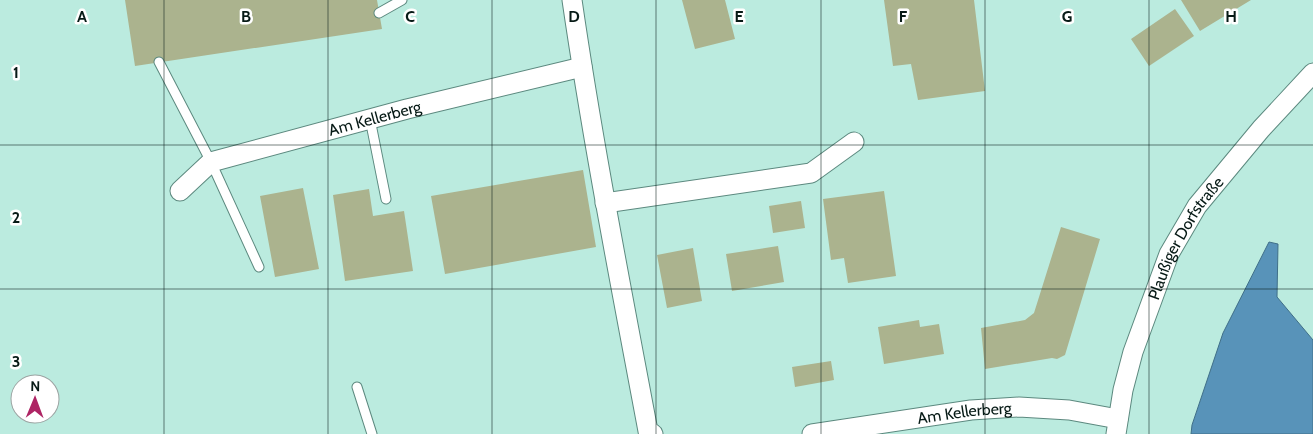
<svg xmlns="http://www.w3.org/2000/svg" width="1313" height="434" font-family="Cabin,sans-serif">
	<rect width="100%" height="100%" fill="#bbebdf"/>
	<path fill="#5893b9" stroke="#406f88" d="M 1269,242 L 1278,244 L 1277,297 L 1313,340 L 1313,434 L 1191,434 L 1192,425 L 1223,333 Z"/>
	<path fill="#abb38e" d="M 125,0 L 377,0 L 382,29 L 135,66 Z
		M 682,0 L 725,0 L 735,39 L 695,49 Z
		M 884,0 L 974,0 L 985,91 L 918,100 L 911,64 L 893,66 Z
		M 1181,0 L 1251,0 L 1200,31 Z
		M 1175,9 L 1194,36 L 1149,66 L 1131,39 Z
		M 583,170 L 596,247 L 445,274 L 431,196 Z
		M 303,188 L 319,269 L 275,277 L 260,196 Z
		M 369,189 L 373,216 L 404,211 L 413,271 L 345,281 L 333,195 Z
		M 884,191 L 896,276 L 848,283 L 844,258 L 831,260 L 823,199 Z
		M 801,201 L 805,228 L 773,233 L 769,206 Z
		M 1061,227 L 1100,239 L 1065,355 L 1057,359 L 1052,358 L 985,369 L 981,328 L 1025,320 L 1034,313 Z
		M 778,246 L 784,282 L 732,291 L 726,254 Z
		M 693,248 L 702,301 L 667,308 L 657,255 Z
		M 919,320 L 920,327 L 939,324 L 944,354 L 884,364 L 878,327 Z
		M 831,361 L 834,380 L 795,387 L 792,367 Z"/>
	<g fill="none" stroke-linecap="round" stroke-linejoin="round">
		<defs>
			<path id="service" d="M 379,13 L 402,0
				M 159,62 L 211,162 L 259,267
				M 370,119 L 386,199
				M 357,387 L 372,434"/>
			<g id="minor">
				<path d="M 572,0 C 593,144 621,287 648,431 L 653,434"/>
				<path id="s1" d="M 180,191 L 211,162 L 407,109 L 582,67"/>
				<path d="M 605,203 L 811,173 L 854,142"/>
				<path id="s2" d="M 812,434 L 971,410 L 1019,407 L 1069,410 L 1118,419"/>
				<path id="s3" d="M 1116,434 L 1123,390 L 1133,352 L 1169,254 L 1197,206 L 1261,129 L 1313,73"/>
			</g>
		</defs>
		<use href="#service" stroke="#5c897f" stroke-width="11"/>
		<use href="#minor" stroke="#5c897f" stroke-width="21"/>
		<use href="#service" stroke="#fff" stroke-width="9"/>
		<use href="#minor" stroke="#fff" stroke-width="19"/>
	</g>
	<path fill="none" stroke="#071a16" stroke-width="1" stroke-opacity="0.55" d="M 164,0 L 164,434M 328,0 L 328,434M 492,0 L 492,434M 656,0 L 656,434M 821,0 L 821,434M 985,0 L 985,434M 1149,0 L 1149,434M 0,145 L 1313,145M 0,289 L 1313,289"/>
	<g text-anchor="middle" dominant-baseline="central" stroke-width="5" stroke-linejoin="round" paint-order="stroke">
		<g font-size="16" fill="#071a16" stroke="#fff">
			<text stroke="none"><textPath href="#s1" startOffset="212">Am Kellerberg</textPath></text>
			<text stroke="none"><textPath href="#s3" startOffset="210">Plaußiger Dorfstraße</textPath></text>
			<text stroke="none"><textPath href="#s2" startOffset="154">Am Kellerberg</textPath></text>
		</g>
	</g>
	<g font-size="16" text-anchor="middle" font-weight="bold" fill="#071a16" stroke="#fff" stroke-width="5" stroke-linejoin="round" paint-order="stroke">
		<text x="82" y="22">A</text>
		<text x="246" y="22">B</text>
		<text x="410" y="22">C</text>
		<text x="574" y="22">D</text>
		<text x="739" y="22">E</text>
		<text x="903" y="22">F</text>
		<text x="1067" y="22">G</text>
		<text x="1231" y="22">H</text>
		<text x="16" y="78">1</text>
		<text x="16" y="223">2</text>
		<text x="16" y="367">3</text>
	</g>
	<g transform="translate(35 399) rotate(1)"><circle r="24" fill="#ffffff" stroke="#9ca3a2"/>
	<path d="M0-4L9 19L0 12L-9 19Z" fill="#ae2464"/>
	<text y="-8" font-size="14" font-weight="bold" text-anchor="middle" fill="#071a16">N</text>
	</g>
</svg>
